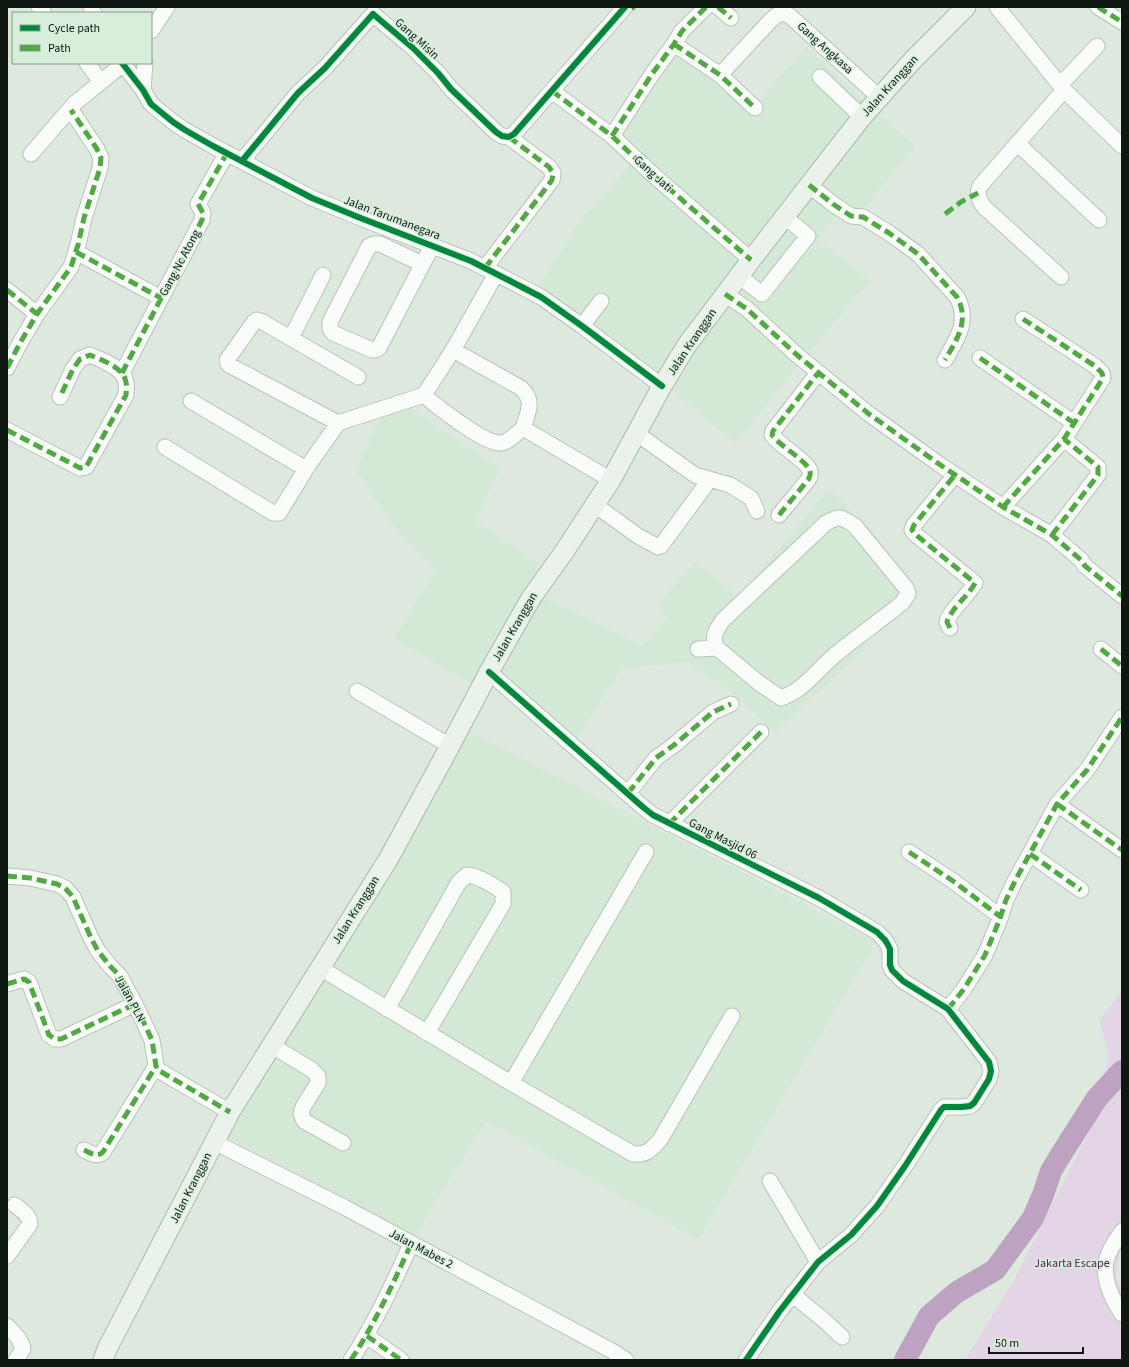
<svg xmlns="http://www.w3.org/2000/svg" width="1129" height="1367" font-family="'Source Sans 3',sans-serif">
	<rect width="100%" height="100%" fill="#dde9de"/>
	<path fill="#d3e8d5" d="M 675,42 L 752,110 L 805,47 L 914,146 L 851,224 L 838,215 L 816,238 L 870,281 L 801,361 L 736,443 L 595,328 L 537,288 L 581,220 L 636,158 L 614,139 Z
		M 391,396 L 500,469 L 475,522 L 557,574 L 543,598 L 642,646 L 668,617 L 657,605 L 695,562 L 738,597 L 829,490 L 851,509 L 842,527 L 908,581 L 861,653 L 775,732 L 728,689 L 687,662 L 621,669 L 570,748 L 495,680 L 487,694 L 394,638 L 436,571 L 395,528 L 356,470 Z
		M 468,731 L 876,942 L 698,1239 L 486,1121 L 415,1235 L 227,1138 Z"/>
	<path fill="#e4d5e6" d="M 1122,991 L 1122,1247 L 1119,1256 L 1116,1276 L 1122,1293 L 1122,1360 L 965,1360 L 1014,1280 L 1092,1126 L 1109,1055 L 1099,1021 Z"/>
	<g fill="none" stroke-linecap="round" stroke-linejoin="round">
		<path stroke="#bea2c1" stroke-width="22" d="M 905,1360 L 929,1316 L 957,1292 L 995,1270 L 1033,1218 L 1043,1195 L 1051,1171 L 1062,1153 L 1097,1098 L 1122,1071"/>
		<defs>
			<path id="minor" d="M 39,7 L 44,13
				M 91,7 L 94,13
				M 718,7 L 731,18
				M 997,7 L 1064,90 L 1122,146
				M 1098,7 L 1122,22
				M 151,31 L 167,7
				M 674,44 L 720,75 L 755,108
				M 122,63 L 143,90 L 151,104 L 173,122 L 185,130 L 213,146 L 312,198 L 358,217 L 471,261 L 518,285 L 541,297 L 582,326 L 662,386
				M 720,75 L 770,21 C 778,14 780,11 790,16 L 879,97
				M 820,77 L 862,117
				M 101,82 L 124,63
				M 1060,85 L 1097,46
				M 143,90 L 145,63
				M 552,91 L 612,136 L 650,172 L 751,260
				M 612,136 L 652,74 L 674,44 L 682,31 L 706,7
				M 1018,144 L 1099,220
				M 31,154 L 75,103 L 101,82 L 87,63
				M 242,161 L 298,93 L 325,68 L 373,14 L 413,48 L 438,73 L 451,89 L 496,132 L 502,136 L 509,137 L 514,134 L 625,7
				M 809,185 L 833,204 L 851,216 L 863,217 L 889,233 L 918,254 L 957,297 C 970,321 957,339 945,360
				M 76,252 L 161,298
				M 422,264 L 380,244 L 374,244 L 369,246 L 330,322 L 330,329 L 333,333 L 372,350 L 375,350 L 379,348 L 432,246
				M 485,268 L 552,180 L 553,173 L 549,167 L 509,137
				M 739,276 L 762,294 L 808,236 L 785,217
				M 1061,277 L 984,207 C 979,200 976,195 980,186 L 1064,90
				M 7,290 L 37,314
				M 725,294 L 747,309 L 797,355 L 869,414 L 939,464 L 1003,507 L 1052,535 L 1081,560 L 1085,566 L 1122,596
				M 582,326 L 601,301
				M 291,338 L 323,275
				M 453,350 L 496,274
				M 980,358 L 1074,423
				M 7,368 L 20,343 L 37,314 L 71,267 L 78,245 L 84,218 L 100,168 L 101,158 L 97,149 L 71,110
				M 122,373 L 202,220 L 203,213 L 198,204 L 227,153
				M 424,395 C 436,406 485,444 500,443 C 508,443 517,433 523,428 L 611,480
				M 191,401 L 306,469
				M 338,423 L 231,366 L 228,364 L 227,360 L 254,322 L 257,320 L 261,321 L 358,377
				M 7,430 L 80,468 L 86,467 L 126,395 C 126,391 127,386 126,382 C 124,368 102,360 90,355 L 80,359 L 73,369 L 60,397
				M 636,433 L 695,475 L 730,485 L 751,498 L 757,511
				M 165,447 L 273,513 L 279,513 L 306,469 L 338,423 L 424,395 L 453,350 L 521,388 C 535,401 528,412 523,428
				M 595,505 L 638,536 L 658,547 L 661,546 L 705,486
				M 1003,507 L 1064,439 L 1103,378 L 1102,373 L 1095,366 L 1023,319
				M 779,515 L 808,480 C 810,477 811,475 810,471 C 807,461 780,446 772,435 L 773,431 L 818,373
				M 1052,535 L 1098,475 L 1098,467 L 1064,439
				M 950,628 L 947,622 C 949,611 969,595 975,583 L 915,534 L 912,530 L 914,525 L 955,475
				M 698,649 L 717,648 L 759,683 L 781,698 C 803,691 818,669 836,654 C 858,636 881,620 902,603 L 908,594 L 906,588 L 855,526 C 842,517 840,515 826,523 L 723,620 C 716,630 711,637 717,648
				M 1101,649 L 1122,666
				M 489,672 L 644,808 L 653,815 L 819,898 L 877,932 L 885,940 L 888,945 L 890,949 L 890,965 L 892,970 L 903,981 L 948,1009 L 989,1062 L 991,1071 L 989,1079 L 974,1103 L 970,1106 L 962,1107 L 944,1107 L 941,1110 L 905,1166 L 877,1206 L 851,1235 L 818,1262 L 779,1312 L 746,1360
				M 357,691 L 450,746
				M 628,793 L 656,758 L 674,745 L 713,712 L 731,704
				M 1057,804 L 1122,850
				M 669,824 L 761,732
				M 909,852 L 953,881 L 1001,917
				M 1030,854 L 1081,890
				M 7,876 L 30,878 L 57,884 L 65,888 L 73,897 L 91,938 L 98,951 L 110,966 L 120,976 L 135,1004 L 152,1040 L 156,1066 L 158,1070 L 230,1112
				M 320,968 L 511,1083 L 633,1154 C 647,1155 650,1150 660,1140 L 732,1016
				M 7,984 L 24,979 L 29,982 L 49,1035 L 55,1039 L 61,1039 L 135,1004
				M 387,1009 L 459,882 L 467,875 C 479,876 493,885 503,892 L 503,904 L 427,1033
				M 948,1009 L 964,989 L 985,955 L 999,921 L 1006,900 L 1015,881 L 1057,804 L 1087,770 L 1122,717
				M 271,1045 L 312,1070 L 318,1076 L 318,1083 L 303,1107 L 301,1113 L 304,1121 L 343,1143
				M 511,1083 L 646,852
				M 214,1142 L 344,1207 L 612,1351 L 626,1360
				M 84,1150 C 91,1153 96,1158 103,1152 L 156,1066
				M 770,1181 L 818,1262
				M 1122,1231 C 1117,1239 1110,1248 1107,1258 C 1101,1276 1112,1299 1122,1314
				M 7,1256 L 30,1224 C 30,1215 21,1210 15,1205
				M 792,1294 L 826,1322 L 842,1337
				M 7,1326 C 14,1333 21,1339 23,1349 L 16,1360
				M 367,1336 L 401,1360
				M 351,1360 C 375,1323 393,1284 411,1244"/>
			<path id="major" d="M 103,1360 L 107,1349 L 230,1112 L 389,858 L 450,746 L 489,672 L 531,598 L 564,552 L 611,480 L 662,386 L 687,345 L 751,260 L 862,117 L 912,61 L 966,7"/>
		</defs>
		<use href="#minor" stroke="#b9c2ba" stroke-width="17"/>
		<use href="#major" stroke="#a9b8ab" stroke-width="21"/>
		<use href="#minor" stroke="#fafcfa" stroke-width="15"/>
		<use href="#major" stroke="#ebf2ec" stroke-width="19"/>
		<path stroke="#51a942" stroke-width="5" stroke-dasharray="10 5" stroke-linecap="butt" d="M 633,7 L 635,9
			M 718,7 L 731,18
			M 1098,7 L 1122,22
			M 674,44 L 720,75 L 755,108
			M 552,91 L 612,136 L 650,172 L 751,260
			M 612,136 L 652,74 L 674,44 L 682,31 L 706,7
			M 809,185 L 833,204 L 851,216 L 863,217 L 889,233 L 918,254 L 957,297 C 970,321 957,339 945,360
			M 945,214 L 961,202 L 978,193
			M 76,252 L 161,298
			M 485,268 L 552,180 L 553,173 L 549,167 L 509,137
			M 7,290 L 37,314
			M 725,294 L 747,309 L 797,355 L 869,414 L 939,464 L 1003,507 L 1052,535 L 1081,560 L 1085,566 L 1122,596
			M 980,358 L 1074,423
			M 7,368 L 20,343 L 37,314 L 71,267 L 78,245 L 84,218 L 100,168 L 101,158 L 97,149 L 71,110
			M 122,373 L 202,220 L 203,213 L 198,204 L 227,153
			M 7,430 L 80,468 L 86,467 L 126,395 C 126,391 127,386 126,382 C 124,368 102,360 90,355 L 80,359 L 73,369 L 60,397
			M 1003,507 L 1064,439 L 1103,378 L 1102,373 L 1095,366 L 1023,319
			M 779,515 L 808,480 C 810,477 811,475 810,471 C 807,461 780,446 772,435 L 773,431 L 818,373
			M 1052,535 L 1098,475 L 1098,467 L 1064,439
			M 950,628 L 947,622 C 949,611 969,595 975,583 L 915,534 L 912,530 L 914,525 L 955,475
			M 1101,649 L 1122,666
			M 628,793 L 656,758 L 674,745 L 713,712 L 731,704
			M 1057,804 L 1122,850
			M 669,824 L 761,732
			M 909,852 L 953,881 L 1001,917
			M 1030,854 L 1081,890
			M 7,876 L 30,878 L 57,884 L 65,888 L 73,897 L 91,938 L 98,951 L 110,966 L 120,976 L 135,1004 L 152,1040 L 156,1066 L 158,1070 L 230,1112
			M 7,984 L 24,979 L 29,982 L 49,1035 L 55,1039 L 61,1039 L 135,1004
			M 948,1009 L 964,989 L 985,955 L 999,921 L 1006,900 L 1015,881 L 1057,804 L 1087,770 L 1122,717
			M 84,1150 C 91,1153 96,1158 103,1152 L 156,1066
			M 367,1336 L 401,1360
			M 351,1360 C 375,1323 393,1284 411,1244"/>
		<defs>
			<path id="cycleway" d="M 122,63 L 143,90 L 151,104 L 173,122 L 185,130 L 213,146 L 312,198 L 358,217 L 471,261 L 518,285 L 541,297 L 582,326 L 662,386
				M 242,161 L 298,93 L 325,68 L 373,14 L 413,48 L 438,73 L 451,89 L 496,132 L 502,136 L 509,137 L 514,134 L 625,7
				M 489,672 L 644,808 L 653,815 L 819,898 L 877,932 L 885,940 L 888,945 L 890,949 L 890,965 L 892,970 L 903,981 L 948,1009 L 989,1062 L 991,1071 L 989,1079 L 974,1103 L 970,1106 L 962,1107 L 944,1107 L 941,1110 L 905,1166 L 877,1206 L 851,1235 L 818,1262 L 779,1312 L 746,1360"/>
		</defs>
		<use href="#cycleway" stroke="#d7efda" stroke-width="8"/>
		<use href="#cycleway" stroke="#00873e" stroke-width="6"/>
	</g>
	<g text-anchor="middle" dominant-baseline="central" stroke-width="3" stroke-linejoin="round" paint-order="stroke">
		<g font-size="12" fill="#0e1710" stroke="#d7efda">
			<text transform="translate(417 39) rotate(42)">Gang Misin</text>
			<text transform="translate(825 48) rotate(42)">Gang Angkasa</text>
			<text transform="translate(890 86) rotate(-48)">Jalan Kranggan</text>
			<text transform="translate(653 174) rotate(42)">Gang Jati</text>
			<text transform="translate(392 218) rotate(21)">Jalan Tarumanegara</text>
			<text transform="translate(180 263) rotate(-62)">Gang Nc Atong</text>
			<text transform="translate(692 342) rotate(-56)">Jalan Kranggan</text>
			<text transform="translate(515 627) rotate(-60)">Jalan Kranggan</text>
			<text transform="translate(723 839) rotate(27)">Gang Masjid 06</text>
			<text transform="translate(356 910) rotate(-58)">Jalan Kranggan</text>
			<text transform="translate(130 999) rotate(61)">Jalan PLN</text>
			<text transform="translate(191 1188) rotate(-63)">Jalan Kranggan</text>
			<text transform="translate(421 1249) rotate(28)">Jalan Mabes 2</text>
		</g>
		<g font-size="12" fill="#5c2360" stroke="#d7efda">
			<text x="1072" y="1263">Jakarta Escape</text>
		</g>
	</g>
	<rect width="1129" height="1367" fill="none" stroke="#0e1710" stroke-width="16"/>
	<rect x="12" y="12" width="140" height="52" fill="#d7efda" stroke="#879989"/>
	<rect x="20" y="25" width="20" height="6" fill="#00873e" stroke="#879989"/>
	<text x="48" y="32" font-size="12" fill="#0e1710">Cycle path</text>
	<rect x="20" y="45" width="20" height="6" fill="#51a942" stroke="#879989"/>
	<text x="48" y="52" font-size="12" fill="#0e1710">Path</text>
	<path d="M989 1347v6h94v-6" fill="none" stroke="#0e1710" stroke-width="2"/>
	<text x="995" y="1347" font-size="12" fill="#0e1710" stroke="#d7efda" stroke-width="3" paint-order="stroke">50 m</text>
</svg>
